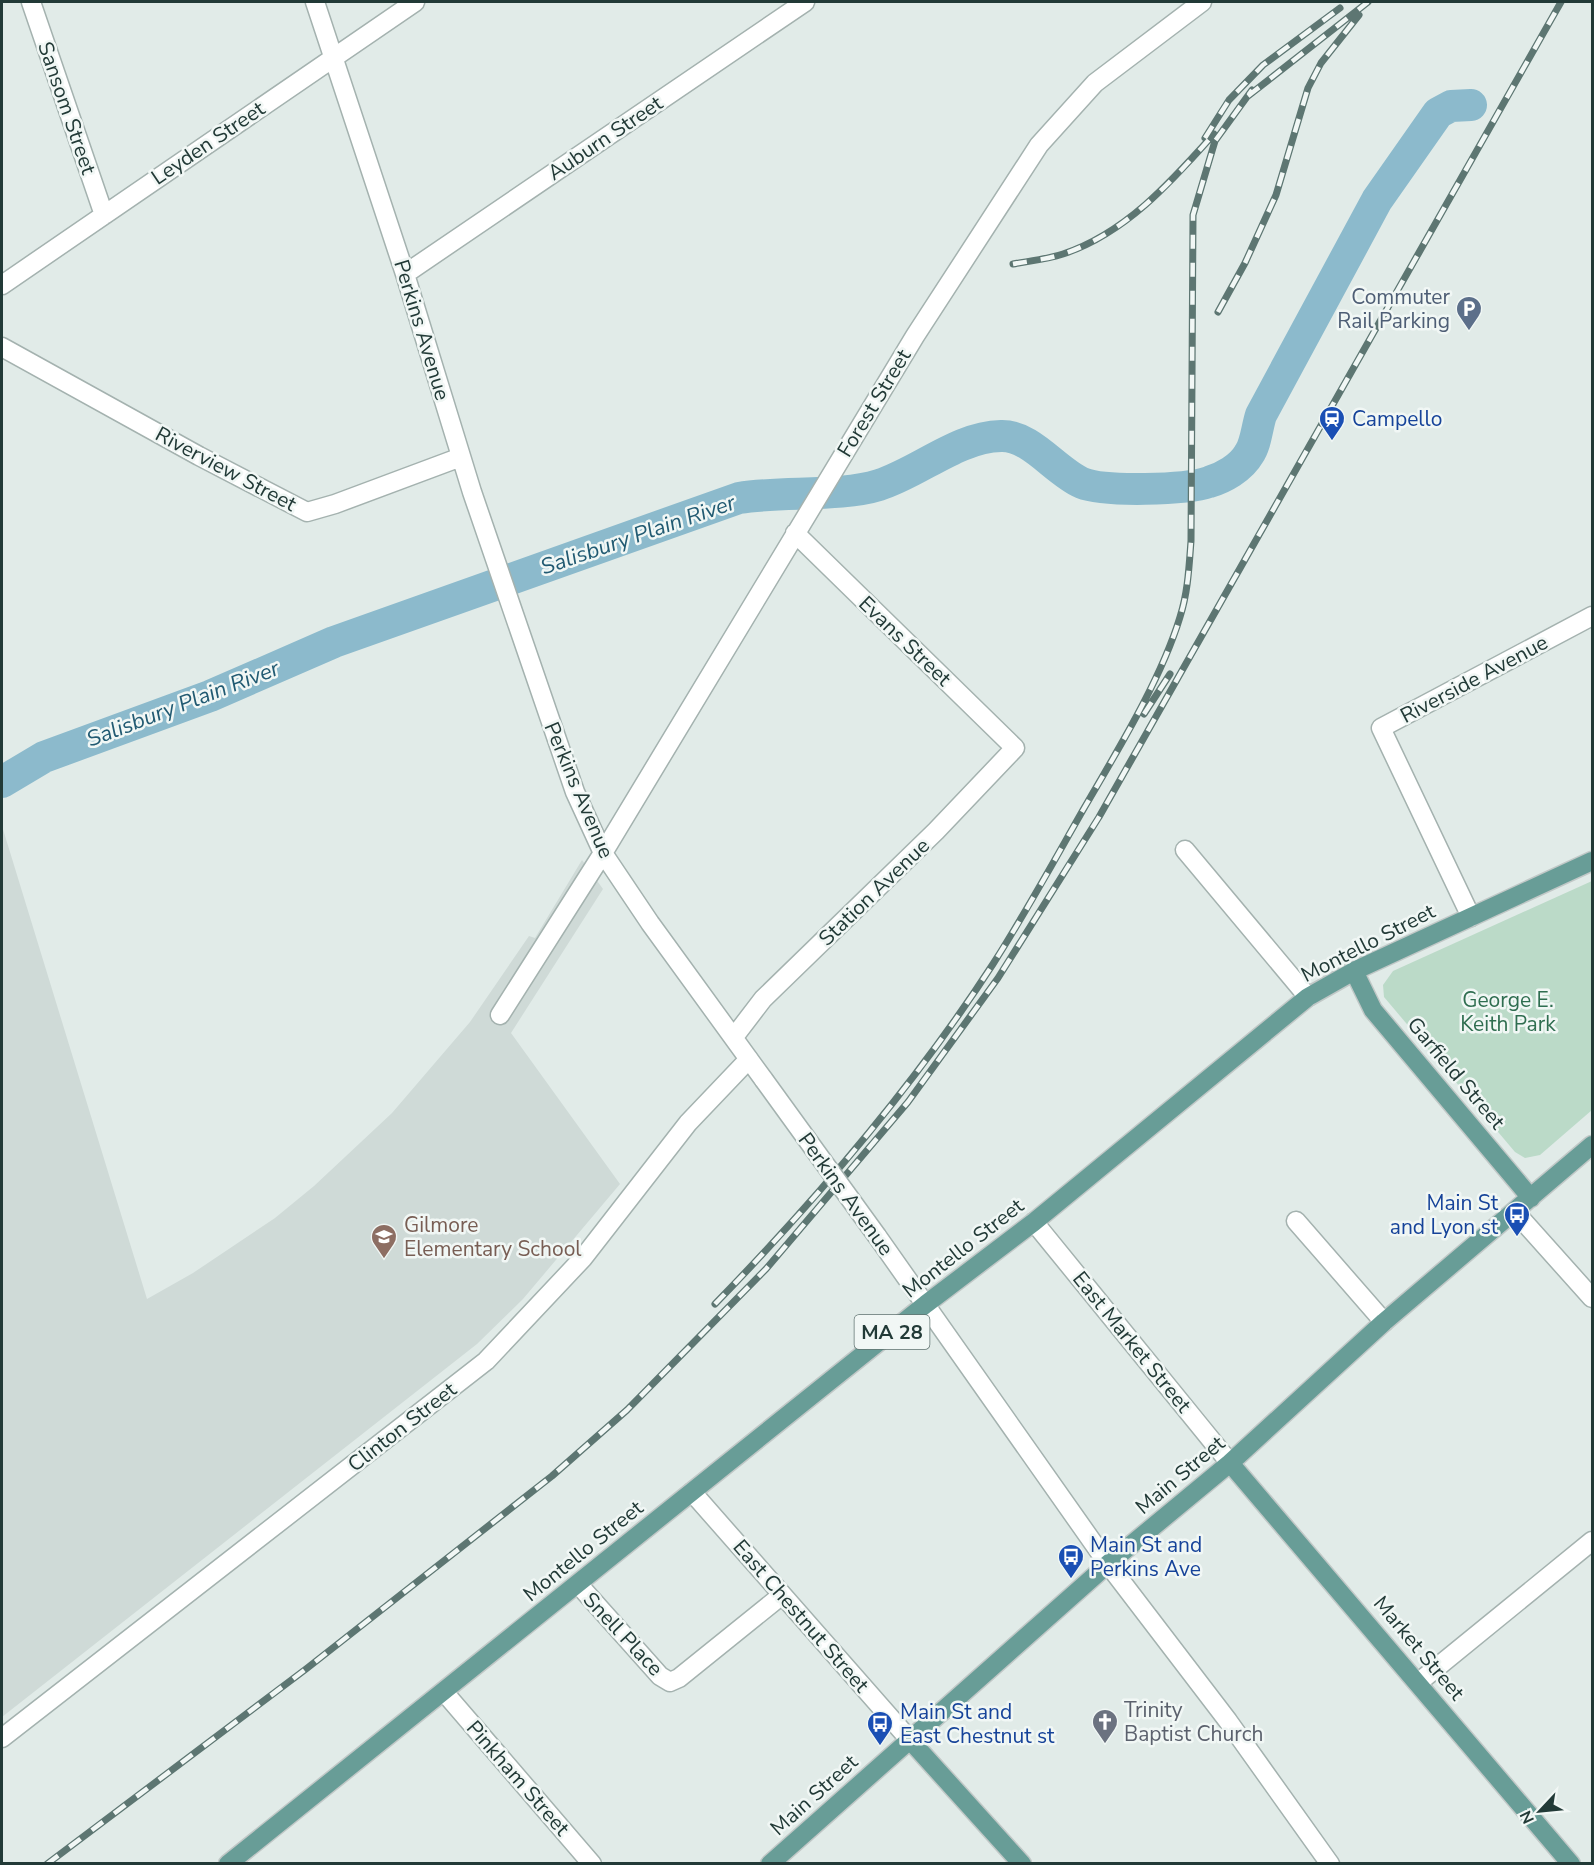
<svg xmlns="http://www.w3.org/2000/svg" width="1594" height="1865" font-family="'Nunito Sans',sans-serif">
	<rect width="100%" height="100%" fill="#e1ebe8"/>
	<path fill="#cfdad7" d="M 2,826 L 147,1299 L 193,1273 L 275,1218 L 314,1186 L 392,1113 L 470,1022 L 529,936 L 535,938 L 582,860 L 603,889 L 511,1033 L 620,1184 L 523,1299 L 477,1344 L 2,1717 Z"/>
	<path fill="#bbdac8" d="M 1592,881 L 1592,1110 L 1540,1155 L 1525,1158 L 1515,1152 L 1384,997 L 1383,985 L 1393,971 Z"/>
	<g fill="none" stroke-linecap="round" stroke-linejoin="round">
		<path stroke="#8cbacc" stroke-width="32" d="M 2,782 L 44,757 L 210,696 L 334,642 L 739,498 C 782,491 841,497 879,485 C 920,472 957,437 1001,436 C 1031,435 1055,471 1082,483 C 1104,492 1186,490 1209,482 C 1223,478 1241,468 1249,454 C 1256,444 1257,427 1261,415 L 1377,200 L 1438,113 L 1451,106 L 1471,105"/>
		<defs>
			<path id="minor" d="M 31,2 L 104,215
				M 315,2 L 405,274 L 472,492 L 575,792 L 603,853 L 650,923 L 764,1080
				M 405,274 L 805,2
				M 2,285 L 415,2
				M 2,347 L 199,456 L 307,512 L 335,504 L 461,457
				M 1185,850 L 1308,997
				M 1471,917 L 1381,728 L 1592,616
				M 500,1015 L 603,853 L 915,336 L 1039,145 L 1095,83 L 1202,2
				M 734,1037 L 763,999 L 936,831 L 1015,748 L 795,533
				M 1515,1212 L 1592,1298
				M 1296,1221 L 1384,1322
				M 1034,1222 L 1230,1463
				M 877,1236 L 1108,1564 L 1228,1721 L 1330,1864
				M 692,1492 L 909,1739
				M 578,1584 L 660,1676 L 670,1682 L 679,1678 L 782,1595
				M 1419,1682 L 1592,1541
				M 444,1692 L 592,1864
				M 2,1738 L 486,1361 L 583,1258 L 688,1123 L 749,1059"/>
			<path id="major" d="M 1354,971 L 1373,1010 L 1531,1198
				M 1230,1463 L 1571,1864
				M 909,1739 L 1022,1864
				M 228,1864 L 926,1304 L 1034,1222 L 1308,997 L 1354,971 L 1592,861
				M 770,1864 L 1108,1564 L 1230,1463 L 1384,1322 L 1592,1145"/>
		</defs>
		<use href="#minor" stroke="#a4b2af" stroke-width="21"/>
		<use href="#major" stroke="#c1c8c7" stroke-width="21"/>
		<use href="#minor" stroke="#fff" stroke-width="18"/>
		<use href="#major" stroke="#689d97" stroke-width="18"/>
		<defs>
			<path id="rail" d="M 1248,96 L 1368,2
				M 1205,138 L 1229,100 L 1263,65 L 1340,8
				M 1013,264 C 1030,261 1048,259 1063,254 C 1126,233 1171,182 1214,134
				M 1218,312 L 1245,263 L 1276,195 L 1308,88 L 1321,63 L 1359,15
				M 1144,714 L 1170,674
				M 715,1304 C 816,1200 914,1086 993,964 C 1025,914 1054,861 1083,810 C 1116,753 1161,680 1180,617 C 1188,592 1189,567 1191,541 L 1193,215 L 1215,141 L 1252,90
				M 47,1864 L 306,1669 L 552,1476 L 627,1410 L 766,1269 L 908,1102 L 998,978 L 1099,817 L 1561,2"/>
		</defs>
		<use href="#rail" stroke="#5d7672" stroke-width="7"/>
		<use href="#rail" stroke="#f1f7f5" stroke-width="4.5" stroke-dasharray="14" stroke-linecap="butt"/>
		<defs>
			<path id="minor-bridge" d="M 764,1080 L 877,1236"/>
		</defs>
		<use href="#minor-bridge" stroke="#a4b2af" stroke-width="21" stroke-linecap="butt"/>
		<use href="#minor-bridge" stroke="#fff" stroke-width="18"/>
	</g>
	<defs>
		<symbol id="parking-pin" viewBox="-11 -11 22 30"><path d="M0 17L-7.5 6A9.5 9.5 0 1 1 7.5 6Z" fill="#5c6f8a" stroke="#f1f7f5"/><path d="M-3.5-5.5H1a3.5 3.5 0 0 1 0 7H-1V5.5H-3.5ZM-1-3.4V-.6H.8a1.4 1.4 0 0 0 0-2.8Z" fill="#fff"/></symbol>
		<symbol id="station-pin" viewBox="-11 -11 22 30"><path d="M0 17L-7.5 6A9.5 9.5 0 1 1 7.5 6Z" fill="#1a4fb4" stroke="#f1f7f5"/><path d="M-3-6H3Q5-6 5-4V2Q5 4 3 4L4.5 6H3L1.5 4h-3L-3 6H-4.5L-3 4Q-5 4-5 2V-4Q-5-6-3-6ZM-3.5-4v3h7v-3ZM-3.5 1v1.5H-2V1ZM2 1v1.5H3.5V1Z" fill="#fff"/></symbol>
		<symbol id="bus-pin" viewBox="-11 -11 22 30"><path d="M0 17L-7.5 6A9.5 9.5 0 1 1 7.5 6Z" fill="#1a4fb4" stroke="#f1f7f5"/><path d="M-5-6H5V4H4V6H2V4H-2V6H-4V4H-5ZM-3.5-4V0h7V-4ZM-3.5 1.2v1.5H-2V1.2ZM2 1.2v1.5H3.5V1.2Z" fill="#fff"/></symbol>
		<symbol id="school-pin" viewBox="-11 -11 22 30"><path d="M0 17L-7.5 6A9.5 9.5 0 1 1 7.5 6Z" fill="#8d6e63" stroke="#f1f7f5"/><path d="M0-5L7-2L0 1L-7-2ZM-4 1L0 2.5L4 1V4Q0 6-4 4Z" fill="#fff"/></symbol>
		<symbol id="church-pin" viewBox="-11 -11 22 30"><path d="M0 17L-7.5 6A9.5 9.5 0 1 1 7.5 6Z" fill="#6b7280" stroke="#f1f7f5"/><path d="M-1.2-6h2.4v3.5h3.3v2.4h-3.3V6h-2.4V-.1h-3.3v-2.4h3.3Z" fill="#fff"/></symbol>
	</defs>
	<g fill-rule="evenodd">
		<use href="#parking-pin" x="1454" y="294" width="30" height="40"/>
		<use href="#station-pin" x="1317" y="404" width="30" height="40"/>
		<use href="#bus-pin" x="1502" y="1200" width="30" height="40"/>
		<use href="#school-pin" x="369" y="1222" width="30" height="40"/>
		<use href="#bus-pin" x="1056" y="1542" width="30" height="40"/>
		<use href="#church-pin" x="1090" y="1707" width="30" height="40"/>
		<use href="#bus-pin" x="865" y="1709" width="30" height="40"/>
	</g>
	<g text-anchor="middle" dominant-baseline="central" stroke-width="5" stroke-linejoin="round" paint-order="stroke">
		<rect fill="#f1f7f5" stroke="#607370" stroke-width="1.5" x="854.5" y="1315" width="75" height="34" rx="4.5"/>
		<g font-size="20" font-weight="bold" fill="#223a37">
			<text x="892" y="1332">MA 28</text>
		</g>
		<g font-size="21" fill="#223a37" stroke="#f1f7f5">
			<text transform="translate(67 108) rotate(71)">Sansom Street</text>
			<text transform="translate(605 138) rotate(-34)">Auburn Street</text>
			<text transform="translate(208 143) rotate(-34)">Leyden Street</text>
			<text transform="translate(422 330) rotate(73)">Perkins Avenue</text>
			<text transform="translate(874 403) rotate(-59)">Forest Street</text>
			<text transform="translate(226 469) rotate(28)">Riverview Street</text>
			<text transform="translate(905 641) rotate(44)">Evans Street</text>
			<text transform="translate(1474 679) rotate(-28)">Riverside Avenue</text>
			<text transform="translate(579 790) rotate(67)">Perkins Avenue</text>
			<text transform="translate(874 892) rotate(-44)">Station Avenue</text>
			<text transform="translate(1368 943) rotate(-27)">Montello Street</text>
			<text transform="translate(1456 1073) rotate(50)">Garfield Street</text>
			<text transform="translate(846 1194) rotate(54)">Perkins Avenue</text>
			<text transform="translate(963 1248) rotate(-38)">Montello Street</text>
			<text transform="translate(1132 1342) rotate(51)">East Market Street</text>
			<text transform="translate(402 1427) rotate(-38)">Clinton Street</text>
			<text transform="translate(1180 1475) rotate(-40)">Main Street</text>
			<text transform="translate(583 1551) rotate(-39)">Montello Street</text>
			<text transform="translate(801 1616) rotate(49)">East Chestnut Street</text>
			<text transform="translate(623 1634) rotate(47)">Snell Place</text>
			<text transform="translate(1419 1648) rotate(50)">Market Street</text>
			<text transform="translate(518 1778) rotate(49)">Pinkham Street</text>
			<text transform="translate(814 1795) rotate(-42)">Main Street</text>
		</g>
		<g font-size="21" fill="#4e5e75" stroke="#f1f7f5" text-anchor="end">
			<text x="1450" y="297">Commuter<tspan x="1450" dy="24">Rail Parking</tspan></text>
		</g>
		<g font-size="21" fill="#164399" stroke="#f1f7f5" text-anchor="start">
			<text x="1352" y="419">Campello</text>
			<text x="1498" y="1203" text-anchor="end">Main St<tspan x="1498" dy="24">and Lyon st</tspan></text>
			<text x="1090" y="1545">Main St and<tspan x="1090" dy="24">Perkins Ave</tspan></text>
			<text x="900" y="1712">Main St and<tspan x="900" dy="24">East Chestnut st</tspan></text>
		</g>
		<g font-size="21" fill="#2f6e50" stroke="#f1f7f5">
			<text x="1508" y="1000">George E.<tspan x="1508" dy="24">Keith Park</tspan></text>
		</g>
		<g font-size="21" fill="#785e54" stroke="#f1f7f5" text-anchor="start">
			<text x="404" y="1225">Gilmore<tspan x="404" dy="24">Elementary School</tspan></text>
		</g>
		<g font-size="21" fill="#5b616d" stroke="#f1f7f5" text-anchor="start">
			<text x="1124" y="1710">Trinity<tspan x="1124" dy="24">Baptist Church</tspan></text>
		</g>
		<g font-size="22" font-style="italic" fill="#215a72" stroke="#f1f7f5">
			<text transform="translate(638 535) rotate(-19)">Salisbury Plain River</text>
			<text transform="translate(183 704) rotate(-21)">Salisbury Plain River</text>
		</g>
	</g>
	<rect width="1594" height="1865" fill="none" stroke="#223a37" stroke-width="6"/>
	<g transform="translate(1540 1811) rotate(244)" stroke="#f1f7f5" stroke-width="4.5" paint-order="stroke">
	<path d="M0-4.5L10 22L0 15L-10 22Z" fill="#223a37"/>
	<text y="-9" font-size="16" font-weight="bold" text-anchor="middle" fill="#223a37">N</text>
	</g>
</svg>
